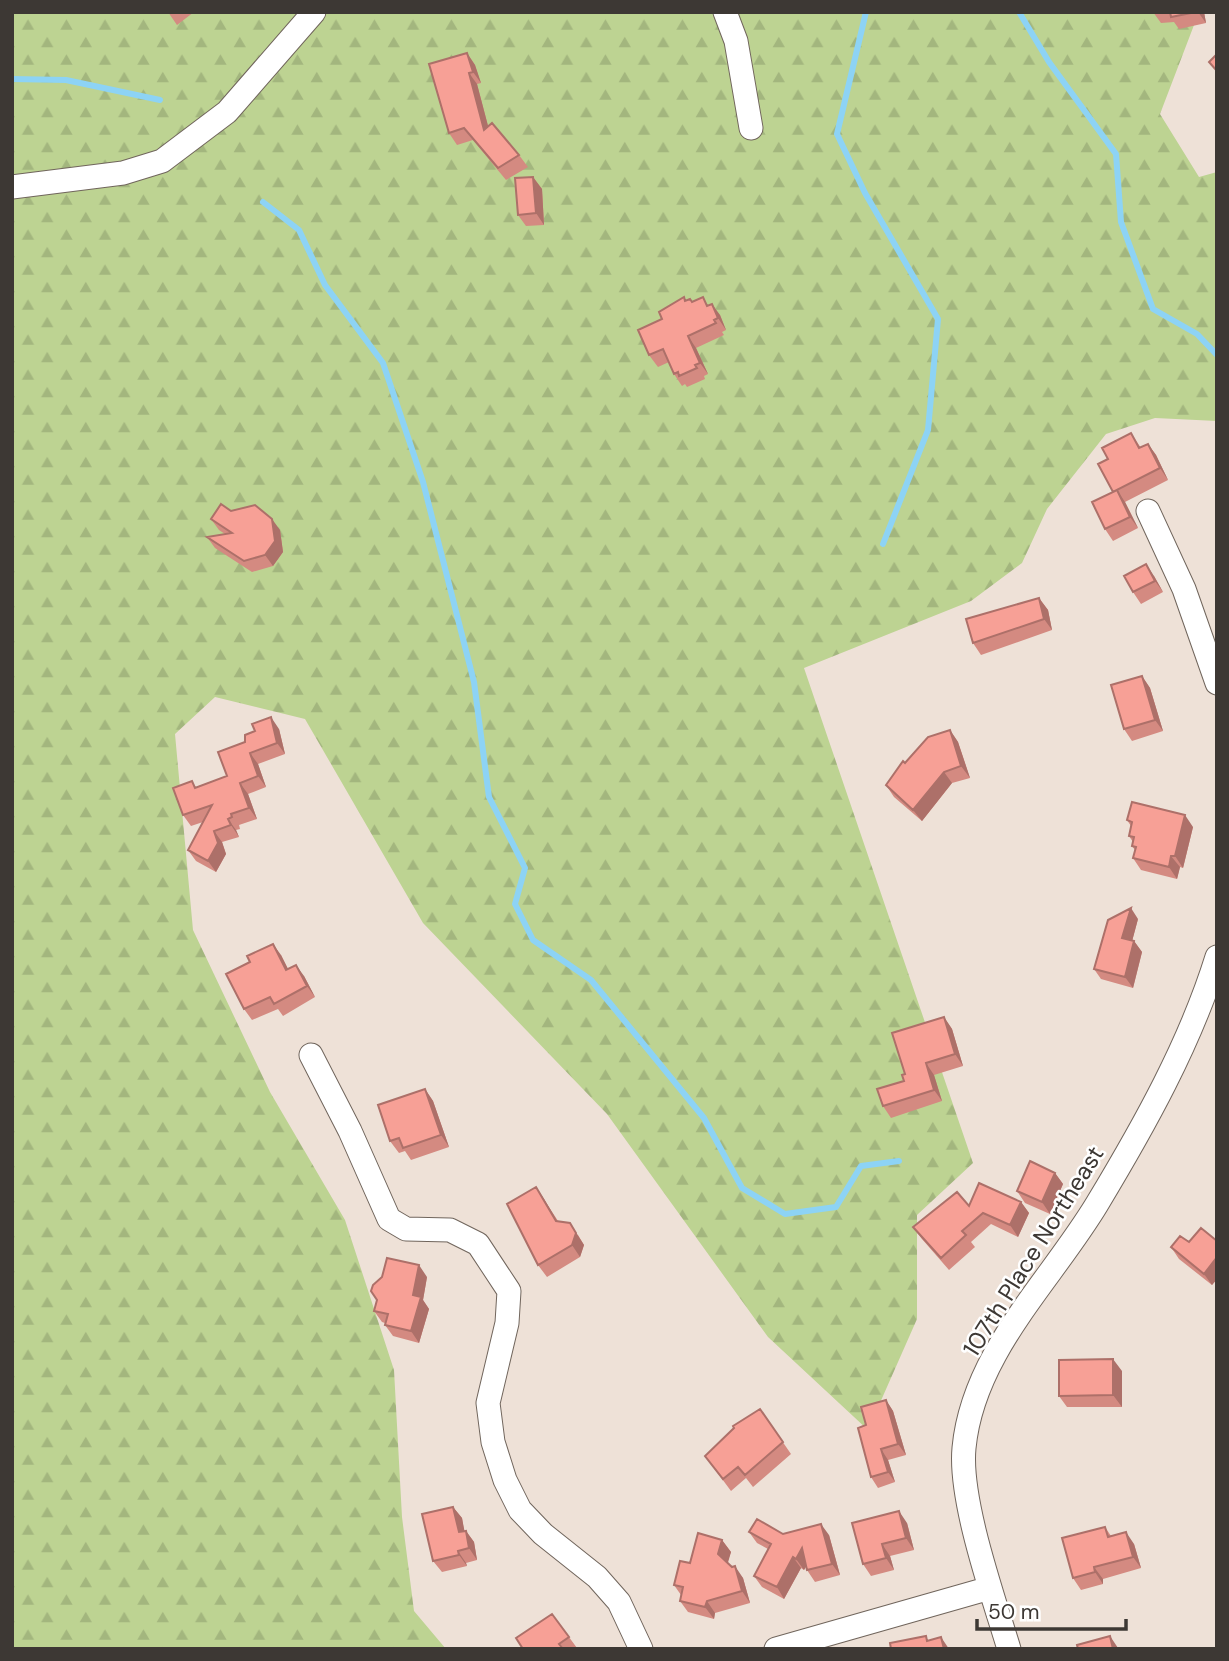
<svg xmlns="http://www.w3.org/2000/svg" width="1229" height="1661" font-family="'DM Sans',sans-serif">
	<defs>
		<pattern id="forest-firs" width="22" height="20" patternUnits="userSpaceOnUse" patternTransform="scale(1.75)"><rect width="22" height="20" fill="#bdd392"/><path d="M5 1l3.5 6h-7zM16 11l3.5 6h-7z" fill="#a3b67e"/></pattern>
	</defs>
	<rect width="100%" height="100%" fill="#eee1d7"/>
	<path fill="url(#forest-firs)" d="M 12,12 L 1199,12 L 1160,114 L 1199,177 L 1217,172 L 1217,421 L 1155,418 L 1106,434 L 1047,509 L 1022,563 L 971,601 L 804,668 L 973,1163 L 917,1215 L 917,1319 L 868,1430 L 768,1337 L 607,1114 L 423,923 L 305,719 L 215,697 L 175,734 L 193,930 L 270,1092 L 345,1220 L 394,1370 L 402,1517 L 414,1611 L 446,1649 L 12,1649 Z"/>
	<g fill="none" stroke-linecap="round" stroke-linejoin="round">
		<path stroke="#8dd3f5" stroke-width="6" d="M 866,12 L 837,134 L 865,193 L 938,319 L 928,430 L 883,544
			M 1019,12 L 1049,62 L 1116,154 L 1121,222 L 1153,309 L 1197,334 L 1217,355
			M 12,79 L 66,80 L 160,100
			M 263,202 L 299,230 L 325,285 L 383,363 L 423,482 L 474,682 L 489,797 L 525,868 L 515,904 L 533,940 L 591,980 L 704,1118 L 742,1188 L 785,1214 L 836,1207 L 861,1166 L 899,1161"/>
		<defs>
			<path id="minor" d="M 725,12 L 736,41 L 751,128
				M 12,187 L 123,173 L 162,161 L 227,112 L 314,12
				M 1148,511 L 1184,589 L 1217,683
				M 311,1055 L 350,1131 L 389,1219 L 406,1229 L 450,1230 L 478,1244 L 509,1291 L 507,1323 L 488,1403 L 493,1442 L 505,1480 L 520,1510 L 543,1534 L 597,1577 L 619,1602 L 641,1649
				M 776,1649 L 990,1588
				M 1009,1649 C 993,1596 959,1500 964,1448 C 973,1353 1050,1282 1097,1204 C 1144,1126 1190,1044 1217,957"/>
		</defs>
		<use href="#minor" stroke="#70655c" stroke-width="25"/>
		<use href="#minor" stroke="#fff" stroke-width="23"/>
	</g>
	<path fill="#d48a81" d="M 168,12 L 194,12 L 177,25 Z
		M 1153,12 L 1204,12 L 1206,23 L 1179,29 L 1174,22 L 1161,23 Z
		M 467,53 L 475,65 L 481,83 L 477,84 L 488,126 L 519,155 L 528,167 L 506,180 L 473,140 L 457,145 L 449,133 Z
		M 533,177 L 542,189 L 544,225 L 526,226 L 518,215 Z
		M 684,297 L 686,300 L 708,305 L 720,315 L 726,330 L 722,332 L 724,335 L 696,348 L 708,374 L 704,376 L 705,379 L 687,387 L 685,384 L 682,386 L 674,374 L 669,362 L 658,367 L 649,355 L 662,319 Z
		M 1131,433 L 1141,448 L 1148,444 L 1156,455 L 1168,480 L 1125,502 L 1138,528 L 1113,541 L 1105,529 L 1113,492 L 1108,459 Z
		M 231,511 L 280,530 L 283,552 L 273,566 L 252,572 L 215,548 L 207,537 L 225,534 L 219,530 L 211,519 Z
		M 1154,576 L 1163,592 L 1141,604 L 1133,592 Z
		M 1039,598 L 1048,610 L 1052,630 L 981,655 L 973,643 Z
		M 1142,676 L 1150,688 L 1163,731 L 1132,741 L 1124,729 Z
		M 279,729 L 285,754 L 258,764 L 266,787 L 248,794 L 257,819 L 239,825 L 240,829 L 236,830 L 239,837 L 222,842 L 226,854 L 216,872 L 196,861 L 188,850 L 203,822 L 191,826 L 183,815 L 196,787 L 227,776 L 245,742 L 255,731 Z
		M 950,730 L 958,742 L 970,778 L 952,783 L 922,821 L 894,797 L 886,785 L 905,763 Z
		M 1127,820 L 1193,827 L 1183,868 L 1180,867 L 1177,879 L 1141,870 L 1133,858 L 1135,850 L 1132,846 L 1133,842 L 1129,836 L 1131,826 Z
		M 1138,919 L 1132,941 L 1134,941 L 1142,952 L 1133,988 L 1101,979 L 1094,969 Z
		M 281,955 L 288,969 L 304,976 L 315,997 L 283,1016 L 278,1009 L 252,1020 L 244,1009 Z
		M 944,1017 L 952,1029 L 963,1066 L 934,1075 L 942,1101 L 891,1118 L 883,1106 L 904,1081 L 905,1074 Z
		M 425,1089 L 433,1101 L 449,1147 L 411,1160 L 405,1151 L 399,1153 L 390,1141 Z
		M 1055,1173 L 1063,1184 L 1050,1214 L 1025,1203 L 1017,1191 Z
		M 536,1187 L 558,1221 L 578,1235 L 584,1245 L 580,1257 L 547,1277 L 538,1265 Z
		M 1021,1202 L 1029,1213 L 1018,1237 L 991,1224 L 971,1242 L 975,1247 L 949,1270 L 922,1239 L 913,1227 L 969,1206 Z
		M 1217,1241 L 1217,1279 L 1212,1285 L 1179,1259 L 1171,1247 L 1189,1242 Z
		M 427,1277 L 423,1300 L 429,1309 L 419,1343 L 393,1336 L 385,1325 L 385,1323 L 382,1322 L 374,1311 Z
		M 1122,1371 L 1122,1407 L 1067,1407 L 1059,1396 Z
		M 886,1400 L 893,1411 L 906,1455 L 888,1460 L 895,1482 L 878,1488 L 871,1477 L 866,1425 Z
		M 760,1409 L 791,1454 L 753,1487 L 746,1478 L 731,1491 L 705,1456 Z
		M 453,1507 L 462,1518 L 464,1531 L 466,1531 L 474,1542 L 477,1560 L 466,1563 L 467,1566 L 442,1572 L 433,1561 Z
		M 852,1523 L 907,1523 L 914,1550 L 890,1556 L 894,1570 L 871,1576 L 863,1564 Z
		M 1105,1527 L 1111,1536 L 1134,1544 L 1141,1568 L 1103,1579 L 1103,1584 L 1081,1590 L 1073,1578 Z
		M 749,1532 L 829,1535 L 840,1575 L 815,1582 L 807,1570 L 806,1566 L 804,1570 L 801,1568 L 784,1599 L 762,1587 L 754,1576 L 768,1549 L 757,1543 Z
		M 722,1540 L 731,1552 L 727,1563 L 743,1578 L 750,1603 L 715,1613 L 714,1619 L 688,1612 L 680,1601 L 681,1595 L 674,1585 L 690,1563 Z
		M 552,1614 L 577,1648 L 523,1649 Z"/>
	<path fill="#ad7069" d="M 1198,12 L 1204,12 L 1206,23 Z
		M 467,53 L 475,65 L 481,83 L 473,72 Z
		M 469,73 L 477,84 L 492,141 L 484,130 Z
		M 533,177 L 542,189 L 544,225 L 536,213 Z
		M 712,304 L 720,315 L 726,330 L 718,318 Z
		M 688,336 L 696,348 L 708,374 L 700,363 Z
		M 1148,444 L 1156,455 L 1168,480 L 1160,468 Z
		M 1117,490 L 1125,502 L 1138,528 L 1130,517 Z
		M 272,519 L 280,530 L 283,552 L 273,566 L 265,555 Z
		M 1146,564 L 1154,576 L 1163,592 L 1155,581 Z
		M 1039,598 L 1048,610 L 1052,630 L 1044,619 Z
		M 1142,676 L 1150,688 L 1163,731 L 1155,720 Z
		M 271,717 L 279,729 L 285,754 L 277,743 Z
		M 950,730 L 958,742 L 970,778 L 961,766 Z
		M 250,753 L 258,764 L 266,787 L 258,776 Z
		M 944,772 L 952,783 L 922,821 L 913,810 Z
		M 240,783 L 248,794 L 257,819 L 249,808 Z
		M 1185,815 L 1193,827 L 1183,868 L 1175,856 Z
		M 228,819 L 236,830 L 239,837 L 231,825 Z
		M 214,831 L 222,842 L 226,854 L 216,872 L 208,861 Z
		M 1171,856 L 1180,867 L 1177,879 L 1169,867 Z
		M 1131,908 L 1138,919 L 1130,949 L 1122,938 Z
		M 1134,941 L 1142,952 L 1133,988 L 1125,977 Z
		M 273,944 L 281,955 L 294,981 L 286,970 Z
		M 296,965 L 304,976 L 315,997 L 307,986 Z
		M 944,1017 L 952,1029 L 963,1066 L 955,1054 Z
		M 926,1063 L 934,1075 L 942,1101 L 934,1090 Z
		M 425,1089 L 433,1101 L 449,1147 L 441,1135 Z
		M 1055,1173 L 1063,1184 L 1050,1214 L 1042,1202 Z
		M 536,1187 L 544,1199 L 564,1233 L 556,1221 Z
		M 1021,1202 L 1029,1213 L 1018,1237 L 1010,1225 Z
		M 570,1223 L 584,1245 L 580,1257 L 572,1245 Z
		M 1217,1257 L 1217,1279 L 1212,1285 L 1204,1274 Z
		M 419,1265 L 427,1277 L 423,1300 L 429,1309 L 419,1343 L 411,1331 L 413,1295 Z
		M 1113,1359 L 1122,1371 L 1122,1407 L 1113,1395 Z
		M 886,1400 L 893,1411 L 906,1455 L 898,1444 Z
		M 881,1449 L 888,1460 L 895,1482 L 888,1472 Z
		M 453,1507 L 462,1518 L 467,1544 L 459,1532 Z
		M 899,1511 L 907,1523 L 914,1550 L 906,1538 Z
		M 821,1524 L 829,1535 L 840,1575 L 832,1564 Z
		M 466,1531 L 474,1542 L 477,1560 L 469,1548 Z
		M 1126,1532 L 1134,1544 L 1141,1568 L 1133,1557 Z
		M 722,1540 L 731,1552 L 727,1566 L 718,1554 Z
		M 882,1544 L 890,1556 L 894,1570 L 886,1558 Z
		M 802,1548 L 810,1560 L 804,1570 L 796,1559 Z
		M 458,1551 L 466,1563 L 467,1566 L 459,1555 Z
		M 793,1557 L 801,1568 L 784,1599 L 777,1587 Z
		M 735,1566 L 743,1578 L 750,1603 L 742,1591 Z
		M 1094,1567 L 1103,1579 L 1103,1584 L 1095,1572 Z
		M 707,1601 L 715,1613 L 714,1619 L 705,1607 Z
		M 1110,1636 L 1118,1648 L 1118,1649 L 1113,1649 Z
		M 941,1637 L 949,1649 L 944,1649 Z"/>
	<path fill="#f7a096" stroke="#ad7069" stroke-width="2" d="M 1170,12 L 1196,12 L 1171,17 Z
		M 467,53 L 473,72 L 469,73 L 484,130 L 492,123 L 519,155 L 498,168 L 464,128 L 449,133 L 429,64 Z
		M 1217,54 L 1217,71 L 1209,62 Z
		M 533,177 L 536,213 L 518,215 L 515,178 Z
		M 684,297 L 685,301 L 690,299 L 692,302 L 703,297 L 707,306 L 712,304 L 718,318 L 714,320 L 716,323 L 688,336 L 700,363 L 695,365 L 697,368 L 679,376 L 678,372 L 674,374 L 663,349 L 649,355 L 638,330 L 662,319 L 659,312 Z
		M 1131,433 L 1139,448 L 1148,444 L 1160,468 L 1113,492 L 1098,464 L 1108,459 L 1102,448 Z
		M 1117,490 L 1130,517 L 1105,529 L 1092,502 Z
		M 221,504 L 231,511 L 255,505 L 272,519 L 275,541 L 265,555 L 244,561 L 207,537 L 232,533 L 211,519 Z
		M 1146,564 L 1155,581 L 1133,592 L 1124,576 Z
		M 1039,598 L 1044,619 L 973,643 L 966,619 Z
		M 1142,676 L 1155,720 L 1124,729 L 1111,685 Z
		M 271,717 L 277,743 L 250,753 L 258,776 L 240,783 L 249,808 L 231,814 L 232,817 L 228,819 L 231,825 L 214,831 L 218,843 L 208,861 L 188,850 L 212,805 L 183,815 L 173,788 L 192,781 L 195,788 L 227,776 L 218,752 L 245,742 L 245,735 L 255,731 L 252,724 Z
		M 950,730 L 961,766 L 944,772 L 913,810 L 886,785 L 903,761 L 905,763 L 928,737 Z
		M 1132,802 L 1185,815 L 1175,856 L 1171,856 L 1169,867 L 1133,858 L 1136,847 L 1132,846 L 1134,837 L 1129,836 L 1132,822 L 1127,820 Z
		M 1131,908 L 1122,938 L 1134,941 L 1125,977 L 1094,969 L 1108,920 Z
		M 273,944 L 286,970 L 296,965 L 307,986 L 274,1004 L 270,997 L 244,1009 L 226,974 L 250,962 L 247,956 Z
		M 944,1017 L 955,1054 L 926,1063 L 934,1090 L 883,1106 L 877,1089 L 904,1081 L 902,1075 L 905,1074 L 892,1033 Z
		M 425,1089 L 441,1135 L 403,1148 L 399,1138 L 390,1141 L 378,1105 Z
		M 1030,1161 L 1055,1173 L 1042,1202 L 1017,1191 Z
		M 979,1183 L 1021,1202 L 1010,1225 L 983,1213 L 962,1231 L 966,1235 L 941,1258 L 913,1227 L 957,1192 L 969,1206 Z
		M 536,1187 L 556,1221 L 570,1223 L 576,1233 L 572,1245 L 538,1265 L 507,1204 Z
		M 1201,1228 L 1217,1241 L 1217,1257 L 1204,1274 L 1171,1247 L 1180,1236 L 1189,1242 Z
		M 387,1258 L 419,1265 L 413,1295 L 421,1297 L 411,1331 L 385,1325 L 388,1314 L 374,1311 L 377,1300 L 371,1291 L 373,1285 L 382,1277 Z
		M 1113,1359 L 1113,1395 L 1059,1396 L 1059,1360 Z
		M 886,1400 L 898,1444 L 881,1449 L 888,1472 L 871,1477 L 858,1428 L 866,1425 L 861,1407 Z
		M 760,1409 L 783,1442 L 745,1475 L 738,1467 L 723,1479 L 705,1456 L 734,1428 L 733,1426 Z
		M 453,1507 L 459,1532 L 466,1531 L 469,1548 L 458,1551 L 459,1555 L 433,1561 L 422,1514 Z
		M 899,1511 L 906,1538 L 882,1544 L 886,1558 L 863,1564 L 852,1523 Z
		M 757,1519 L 783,1534 L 821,1524 L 832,1564 L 807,1570 L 802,1548 L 796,1559 L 793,1557 L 777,1587 L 754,1576 L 771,1544 L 749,1532 Z
		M 1105,1527 L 1108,1537 L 1126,1532 L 1133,1557 L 1094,1567 L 1095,1572 L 1073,1578 L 1062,1538 Z
		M 698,1533 L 722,1540 L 718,1554 L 732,1567 L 735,1566 L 742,1591 L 707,1601 L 705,1607 L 680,1601 L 683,1587 L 674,1585 L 680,1561 L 690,1563 Z
		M 552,1614 L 569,1637 L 559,1644 L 563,1649 L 523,1649 L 516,1638 Z
		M 926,1636 L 927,1641 L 941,1637 L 944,1649 L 891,1649 L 890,1643 Z
		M 1110,1636 L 1113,1649 L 1078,1649 L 1077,1645 Z"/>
	<g text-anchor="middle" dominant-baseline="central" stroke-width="5" stroke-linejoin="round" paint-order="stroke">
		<g font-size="24" fill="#3d3834" stroke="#fff">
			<text transform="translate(1033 1251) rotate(-58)">107th Place Northeast</text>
		</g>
	</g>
	<rect width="1229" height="1661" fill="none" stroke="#3d3834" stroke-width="28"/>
	<path d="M977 1619v10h149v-10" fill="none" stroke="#3d3834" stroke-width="3.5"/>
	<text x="988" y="1619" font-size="21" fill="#3d3834" stroke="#ffffff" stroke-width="5" paint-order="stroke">50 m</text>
</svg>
